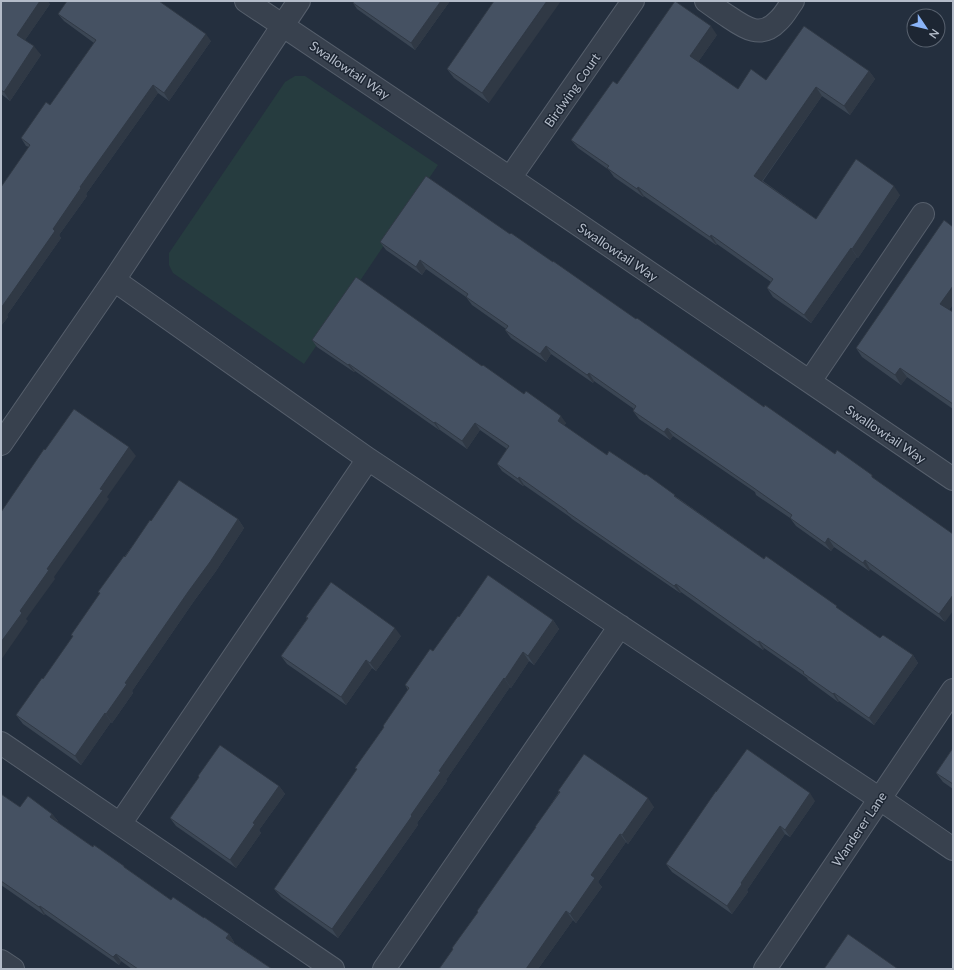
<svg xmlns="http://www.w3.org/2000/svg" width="954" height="970" font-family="Lato,sans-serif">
	<rect width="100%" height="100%" fill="#242f3e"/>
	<path fill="#263c3f" d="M 295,76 L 305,76 L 438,165 L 304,364 L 173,273 L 169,265 L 169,253 L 285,82 Z"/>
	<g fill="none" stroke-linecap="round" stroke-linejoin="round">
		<defs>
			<path id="minor" d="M 246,1 L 510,178 L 953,479
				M 706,1 C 713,6 721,12 729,17 C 745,28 761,39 778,21 C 784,16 788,8 793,1
				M 510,178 L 633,1
				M 114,280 L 368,459 L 880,799 L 953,849
				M 810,381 L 923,214
				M 1,444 L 114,280 L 299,1
				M 1,743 L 333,969
				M 120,824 L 368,459
				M 1,961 L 13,969
				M 384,969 L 620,626
				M 765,969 L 953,690"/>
		</defs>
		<use href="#minor" stroke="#565f6c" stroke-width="24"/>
		<use href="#minor" stroke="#38414e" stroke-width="22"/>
	</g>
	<path fill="#3b4654" d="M 1,1 L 50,4 L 25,40 L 41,55 L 10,101 L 1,94 Z
		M 450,1 L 415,50 L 357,9 L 353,3 Z
		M 494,1 L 489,103 L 454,78 L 447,69 Z
		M 58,14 L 211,41 L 169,101 L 158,93 L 86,194 L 87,196 L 59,235 L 61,238 L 7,315 L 8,317 L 1,326 L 1,187 L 29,147 L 26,146 L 21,138 L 50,105 L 94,43 L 64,21 Z
		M 717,35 L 698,62 L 738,89 L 766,80 L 869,71 L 875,79 L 850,115 L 822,96 L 763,181 L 816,219 L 900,195 L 858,258 L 857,257 L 811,323 L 773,297 L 767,288 L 771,282 L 717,244 L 716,245 L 644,196 L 643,197 L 614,177 L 609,170 L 578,148 L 571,140 L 617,84 Z
		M 953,227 L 953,304 L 949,310 L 953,312 L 953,409 L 907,377 L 901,385 L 862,357 L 856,348 Z
		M 510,234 L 553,262 L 764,407 L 835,454 L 945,622 L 870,569 L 869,571 L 834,547 L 831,551 L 796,526 L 790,518 L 756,495 L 755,492 L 673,436 L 670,440 L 639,419 L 633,411 L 634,409 L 594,381 L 593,383 L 551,354 L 546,362 L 511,338 L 505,330 L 506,329 L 472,305 L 466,297 L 426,269 L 422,275 L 386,250 L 380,242 Z
		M 312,340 L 482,366 L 566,423 L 564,426 L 607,455 L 678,498 L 764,559 L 840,610 L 880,638 L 913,655 L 918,663 L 874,725 L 839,701 L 838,702 L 808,680 L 807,678 L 764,648 L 763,650 L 681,592 L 680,593 L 572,519 L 570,517 L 524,485 L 523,486 L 502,471 L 497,464 L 507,449 L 480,430 L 467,449 L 440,430 L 439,430 L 355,371 L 354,372 L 317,347 Z
		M 238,519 L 244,528 L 216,571 L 194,601 L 132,691 L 133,693 L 112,723 L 111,722 L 81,765 L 23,724 L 16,715 L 43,679 L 73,637 L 71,635 L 100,594 L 98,592 L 151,521 Z
		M 306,617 L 401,636 L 376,671 L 372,668 L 346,705 L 287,664 L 281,656 L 307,619 Z
		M 459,617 L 553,620 L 559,629 L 534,665 L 529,661 L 511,688 L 510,687 L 446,780 L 447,781 L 417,823 L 418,825 L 338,938 L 281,897 L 274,889 L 357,770 L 355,768 L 384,727 L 383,726 L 408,690 L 405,685 L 433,651 Z
		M 953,748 L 953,789 L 943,782 L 936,773 Z
		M 198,776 L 279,786 L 285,794 L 259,830 L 261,833 L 236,868 L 176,826 L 170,818 L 199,777 Z
		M 558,791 L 654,807 L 628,844 L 626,842 L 598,882 L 602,887 L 576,923 L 573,920 L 538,969 L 536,827 L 559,792 Z
		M 1,794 L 20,807 L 52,814 L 58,821 L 57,822 L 93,847 L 127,869 L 171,900 L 204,918 L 229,934 L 234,942 L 234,943 L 272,969 L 132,969 L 121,961 L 119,965 L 45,914 L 44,915 L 1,885 Z
		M 815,801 L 790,837 L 785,834 L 747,890 L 748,892 L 732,914 L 672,872 L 666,864 Z"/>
	<path fill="#303945" d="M 40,1 L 48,1 L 50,4 L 23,43 L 17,35 Z
		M 441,1 L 450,1 L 415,50 L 411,43 Z
		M 547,1 L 561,1 L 489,103 L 482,93 Z
		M 711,26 L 717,35 L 696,65 L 690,56 Z
		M 206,34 L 211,41 L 169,101 L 164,93 Z
		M 34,46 L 41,55 L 10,101 L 4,92 Z
		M 869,71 L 875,79 L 850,115 L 844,106 Z
		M 153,85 L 158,93 L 86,194 L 87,196 L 59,235 L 61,238 L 7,315 L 8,317 L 1,326 L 1,308 L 80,187 Z
		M 816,87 L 822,96 L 760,184 L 754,176 Z
		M 894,186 L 900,195 L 858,258 L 852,249 Z
		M 638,187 L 644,196 L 643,197 L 637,189 Z
		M 711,235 L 717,244 L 716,245 L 710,237 Z
		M 851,248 L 857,257 L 811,323 L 804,315 Z
		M 420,260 L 426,269 L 422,275 L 416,267 Z
		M 953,286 L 953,304 L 947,313 L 940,304 Z
		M 546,346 L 551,354 L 546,362 L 540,354 Z
		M 349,364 L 355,371 L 354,372 L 348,365 Z
		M 900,368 L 907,377 L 901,385 L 895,375 Z
		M 589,373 L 594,381 L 593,383 L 587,375 Z
		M 561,416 L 566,423 L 563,428 L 558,421 Z
		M 435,422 L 440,430 L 439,430 L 434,423 Z
		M 475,423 L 480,430 L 467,449 L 462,441 Z
		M 667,428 L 673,436 L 670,440 L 664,432 Z
		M 129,447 L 136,456 L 107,497 L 109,499 L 54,577 L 55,579 L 26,619 L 28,621 L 1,660 L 1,642 L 20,611 L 47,569 L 100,489 Z
		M 519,477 L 524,485 L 523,486 L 518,479 Z
		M 238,519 L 244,528 L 216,571 L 194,601 L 188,592 Z
		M 828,538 L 834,547 L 831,551 L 825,543 Z
		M 865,560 L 870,569 L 869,571 L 863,563 Z
		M 676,584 L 681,592 L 680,593 L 674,586 Z
		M 188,592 L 194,601 L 132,691 L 133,693 L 112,723 L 106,714 L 125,683 Z
		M 953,595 L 953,611 L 945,622 L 939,614 Z
		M 553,620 L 559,629 L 534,665 L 528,656 Z
		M 395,628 L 401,636 L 376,671 L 370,663 Z
		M 759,641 L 764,648 L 763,650 L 758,642 Z
		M 523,652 L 529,661 L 511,688 L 505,679 Z
		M 913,655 L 918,663 L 874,725 L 869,718 Z
		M 366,660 L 372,668 L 346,705 L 341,697 Z
		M 504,678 L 510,687 L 446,780 L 447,781 L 417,823 L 418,825 L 338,938 L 332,929 L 411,815 L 439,771 Z
		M 834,693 L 839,701 L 838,702 L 833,694 Z
		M 105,713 L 111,722 L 81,765 L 75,756 Z
		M 279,786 L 285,794 L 259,830 L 261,833 L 236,868 L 230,860 L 253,823 Z
		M 810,793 L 815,801 L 790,837 L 785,830 Z
		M 648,798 L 654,807 L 628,844 L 622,835 Z
		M 52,814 L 58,821 L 55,825 L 50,817 Z
		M 780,826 L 785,834 L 747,890 L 748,892 L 732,914 L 727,906 L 741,883 Z
		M 620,834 L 626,842 L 598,882 L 602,887 L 576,923 L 570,914 L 591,875 Z
		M 40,906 L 45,914 L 44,915 L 39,907 Z
		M 566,911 L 573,920 L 538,969 L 526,969 Z
		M 229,934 L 234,942 L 232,945 L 226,938 Z
		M 116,954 L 121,961 L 119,965 L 113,957 Z"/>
	<path fill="#455162" stroke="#303945" d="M 1,1 L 40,1 L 17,35 L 34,46 L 4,92 L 1,90 Z
		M 67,1 L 159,1 L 206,34 L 164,93 L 153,85 L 80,187 L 81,188 L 53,229 L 55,231 L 1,308 L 2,309 L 1,311 L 1,187 L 30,145 L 21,138 L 46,102 L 50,105 L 96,40 L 58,14 Z
		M 354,1 L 441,1 L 411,43 L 353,3 Z
		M 494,1 L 547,1 L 482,93 L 447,69 Z
		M 675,1 L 711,26 L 690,56 L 738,89 L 751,69 L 766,80 L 804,26 L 869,71 L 844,106 L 816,87 L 754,176 L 816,219 L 856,159 L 894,186 L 852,249 L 851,248 L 804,315 L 767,288 L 773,279 L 711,235 L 710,237 L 638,187 L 637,189 L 607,168 L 609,166 L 571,140 L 613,81 L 617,84 Z
		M 426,176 L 510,234 L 511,233 L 553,262 L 553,261 L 636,319 L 637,318 L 764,407 L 765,405 L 835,454 L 837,450 L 872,475 L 872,477 L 953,534 L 953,595 L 939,614 L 865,560 L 863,563 L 828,538 L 825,543 L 790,518 L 792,515 L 751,486 L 667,428 L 664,432 L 633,411 L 636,406 L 589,373 L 587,375 L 546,346 L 540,354 L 505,330 L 508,326 L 466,297 L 468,294 L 420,260 L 416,267 L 380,242 Z
		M 944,220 L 953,227 L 953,286 L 940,304 L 953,312 L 953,404 L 900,368 L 895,375 L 856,348 Z
		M 356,277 L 482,366 L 483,365 L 524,394 L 526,391 L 561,416 L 558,421 L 607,455 L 609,451 L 645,475 L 646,474 L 675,495 L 674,496 L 764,559 L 766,556 L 837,606 L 836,607 L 880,638 L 883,635 L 913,655 L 869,718 L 834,693 L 833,694 L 803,673 L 804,672 L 759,641 L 758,642 L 676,584 L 674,586 L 567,512 L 567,511 L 519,477 L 518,479 L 497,464 L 509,446 L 475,423 L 462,441 L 435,422 L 434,423 L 349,364 L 348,365 L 312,340 Z
		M 74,409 L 129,447 L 100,489 L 103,490 L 47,569 L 49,570 L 20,611 L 22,613 L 1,642 L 1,512 L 44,449 L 45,450 Z
		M 179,480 L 238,519 L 210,562 L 188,592 L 125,683 L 127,684 L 106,714 L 105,713 L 75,756 L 16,715 L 42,678 L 43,679 L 73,636 L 71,635 L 100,593 L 98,592 L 124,556 L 125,557 L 150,520 L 151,521 Z
		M 488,575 L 553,620 L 528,656 L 523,652 L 505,679 L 504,678 L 439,771 L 441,772 L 411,815 L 412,816 L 332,929 L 274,889 L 357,769 L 355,768 L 384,727 L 383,726 L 409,688 L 405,685 L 430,649 L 433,651 L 458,616 L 459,617 Z
		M 331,582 L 395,628 L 370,663 L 366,660 L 341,697 L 281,656 L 308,618 L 306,617 Z
		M 220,745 L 279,786 L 253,823 L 255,824 L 230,860 L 170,818 L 199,777 L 198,776 Z
		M 953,748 L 953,784 L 936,773 Z
		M 747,749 L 810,793 L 785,830 L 780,826 L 741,883 L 742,884 L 727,906 L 666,864 L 716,791 L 716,792 Z
		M 584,754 L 648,798 L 622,835 L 620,834 L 591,875 L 595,878 L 570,914 L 566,911 L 526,969 L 439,969 L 453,949 L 452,948 L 478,912 L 477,911 L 536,827 L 535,827 L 560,792 L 558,791 Z
		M 1,794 L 20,807 L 28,796 L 52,814 L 50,817 L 93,847 L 94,845 L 124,866 L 124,867 L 171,900 L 173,897 L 204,918 L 204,917 L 229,934 L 226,938 L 272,969 L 138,969 L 116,954 L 113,957 L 40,906 L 39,907 L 1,881 Z
		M 848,934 L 898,969 L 824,969 Z"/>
	<g text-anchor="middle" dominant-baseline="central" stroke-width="3" stroke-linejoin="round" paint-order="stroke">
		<g font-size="13" fill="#b4bcc9" stroke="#1d2633">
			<text transform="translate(350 70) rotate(34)">Swallowtail Way</text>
			<text transform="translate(572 90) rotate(-55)">Birdwing Court</text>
			<text transform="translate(618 252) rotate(34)">Swallowtail Way</text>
			<text transform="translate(886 434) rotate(34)">Swallowtail Way</text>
			<text transform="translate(859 829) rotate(-56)">Wanderer Lane</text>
		</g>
	</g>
	<rect width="954" height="970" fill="none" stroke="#b4bcc9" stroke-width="4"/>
	<g transform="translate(926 28) rotate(125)"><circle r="19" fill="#1d2633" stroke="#59626f"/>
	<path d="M0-3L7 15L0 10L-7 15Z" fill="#8ab4f8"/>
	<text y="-6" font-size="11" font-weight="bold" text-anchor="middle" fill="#b4bcc9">N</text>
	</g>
</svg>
